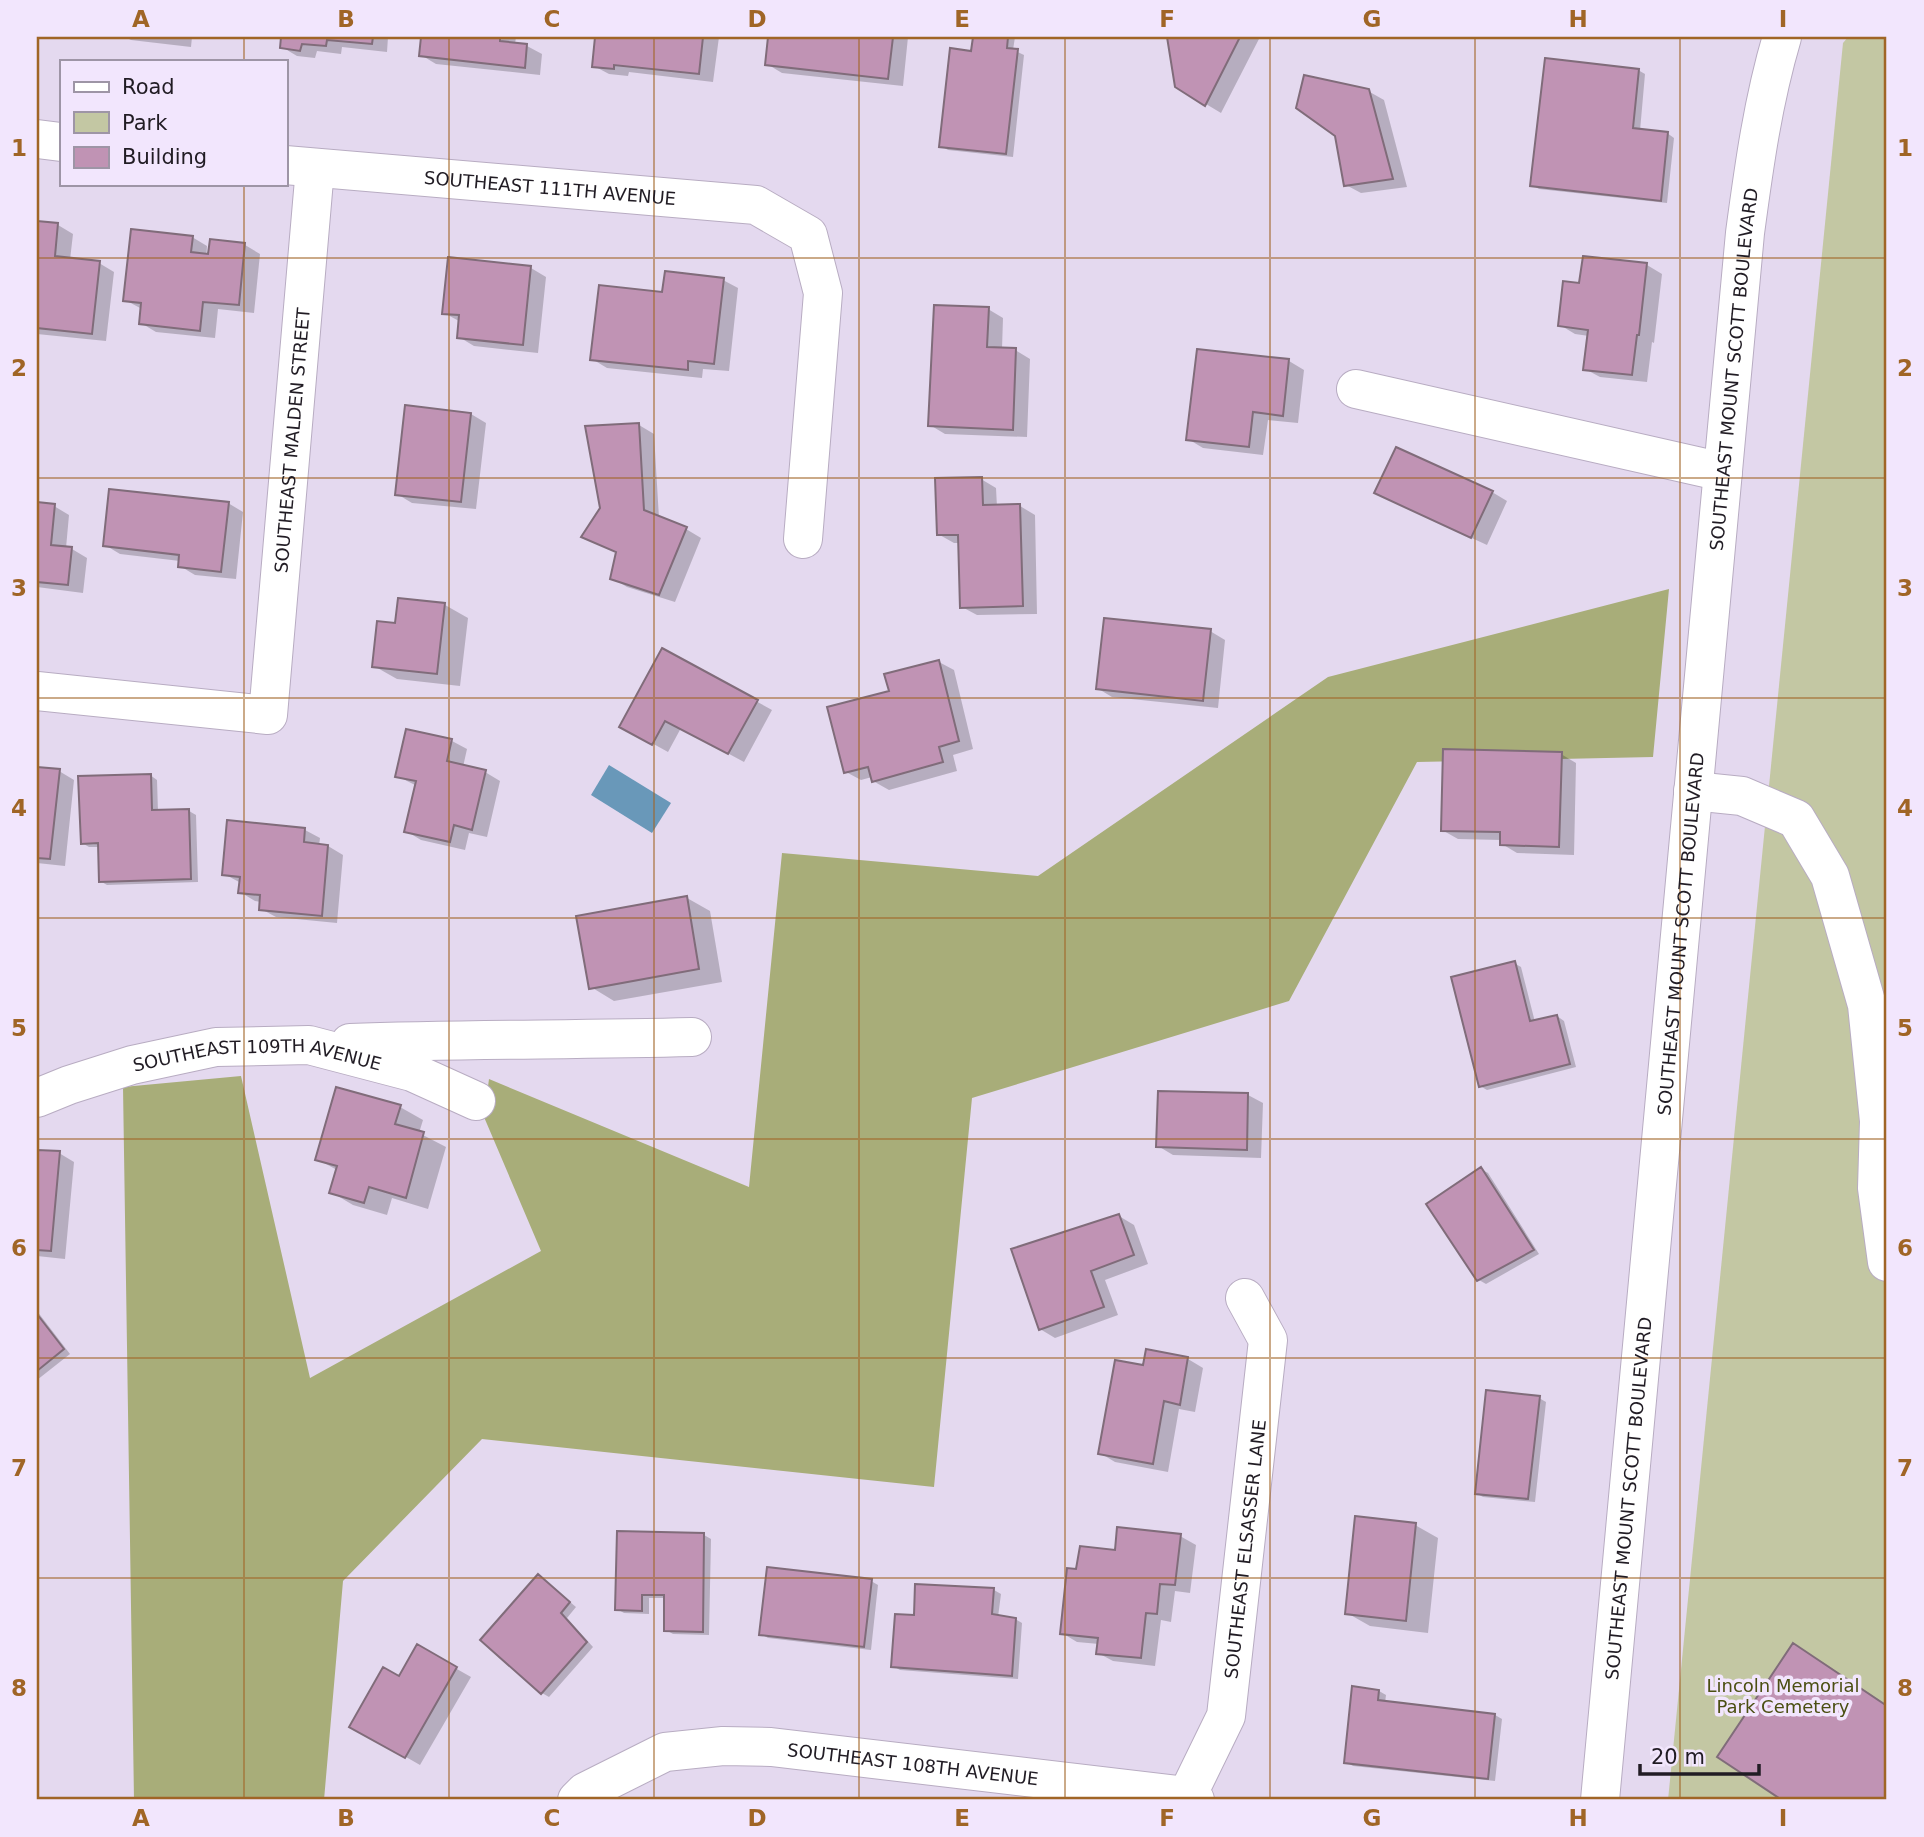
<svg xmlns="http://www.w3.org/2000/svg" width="1924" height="1837" font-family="'DejaVu Sans',sans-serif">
	<rect width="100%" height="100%" fill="#e4d9ef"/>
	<path fill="#c3c7a3" d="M 1848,37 L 1887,37 L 1887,1800 L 1668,1800 L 1843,43 Z"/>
	<path fill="#a8ad79" d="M 1669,589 L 1653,757 L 1417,762 L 1289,1001 L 972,1098 L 934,1487 L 482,1439 L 343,1581 L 324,1800 L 134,1800 L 123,1087 L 241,1076 L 310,1378 L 541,1251 L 484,1117 L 489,1079 L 749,1187 L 782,853 L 1038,876 L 1328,677 Z"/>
	<path fill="#6998b9" d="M 609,765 L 671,803 L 652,833 L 591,795 Z"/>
	<path fill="#0003" d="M 125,37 L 192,37 L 191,47 L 131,40 Z
		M 283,37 L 388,37 L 387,52 L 342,47 L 341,54 L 317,51 L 315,58 L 297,56 L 282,47 Z
		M 423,37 L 516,37 L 515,44 L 527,46 L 542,54 L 540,75 L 436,64 L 421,55 Z
		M 597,37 L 719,37 L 713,82 L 629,72 L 628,76 L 609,74 L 594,66 Z
		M 770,37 L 908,37 L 903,86 L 782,73 L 767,64 Z
		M 974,37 L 1015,37 L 1013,50 L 1024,55 L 1013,157 L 948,150 L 941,146 L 972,53 Z
		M 1159,37 L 1260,37 L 1221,113 L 1206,104 L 1170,40 Z
		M 1638,70 L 1645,74 L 1640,131 L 1667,133 L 1674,138 L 1667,203 L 1539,189 L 1532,185 Z
		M 1368,91 L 1384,100 L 1407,187 L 1361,193 L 1346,185 Z
		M 37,223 L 58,225 L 73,234 L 70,260 L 99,263 L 114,272 L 106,341 L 37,334 Z
		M 192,237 L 207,246 L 206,262 L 245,245 L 260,254 L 254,313 L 218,309 L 215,338 L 156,332 L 141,323 L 142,309 L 125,300 Z
		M 450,259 L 531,268 L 546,277 L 538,353 L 474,346 L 459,337 L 459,321 L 444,313 Z
		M 1647,265 L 1662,274 L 1654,343 L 1652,342 L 1647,382 L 1600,377 L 1585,369 L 1589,336 L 1575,334 L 1560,325 L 1581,285 Z
		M 723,280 L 738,288 L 729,371 L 703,369 L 702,378 L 607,368 L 592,359 L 664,294 Z
		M 988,309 L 1003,318 L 1002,349 L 1015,350 L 1030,359 L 1027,437 L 945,434 L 930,425 Z
		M 1289,361 L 1304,370 L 1298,423 L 1268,420 L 1263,455 L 1203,448 L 1188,439 Z
		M 471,414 L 486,423 L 476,509 L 412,503 L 397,494 Z
		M 639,425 L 654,434 L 659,518 L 686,529 L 701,538 L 675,602 L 627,587 L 612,578 L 618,553 L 584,537 L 601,509 Z
		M 981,479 L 996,488 L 997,507 L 1020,506 L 1035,515 L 1037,614 L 977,615 L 962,607 L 960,543 L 954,543 L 938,534 Z
		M 1492,492 L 1507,501 L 1487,545 L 1391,501 L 1376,493 Z
		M 228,503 L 243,512 L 236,579 L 195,575 L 180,566 L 180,561 L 120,554 L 105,545 Z
		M 37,504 L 54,506 L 69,515 L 66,548 L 72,549 L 87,558 L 83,593 L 37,587 Z
		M 445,605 L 468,618 L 460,686 L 397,679 L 374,666 Z
		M 1210,631 L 1225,640 L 1218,708 L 1112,697 L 1097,688 Z
		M 663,650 L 772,710 L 744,762 L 681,728 L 668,752 L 621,726 Z
		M 939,662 L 954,670 L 973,749 L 953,755 L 957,771 L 889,790 L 873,781 L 872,777 L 861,780 L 846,772 L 891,693 Z
		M 407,731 L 452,741 L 467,749 L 463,767 L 485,772 L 500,781 L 487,837 L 469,833 L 465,850 L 421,840 L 406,831 L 417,786 L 397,776 Z
		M 1561,754 L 1576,763 L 1574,855 L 1517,853 L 1502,844 L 1502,840 L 1458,839 L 1442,830 Z
		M 37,769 L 59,771 L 74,780 L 65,866 L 37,863 Z
		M 150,775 L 157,780 L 158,812 L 189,811 L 196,815 L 198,882 L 107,885 L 100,881 L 100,847 L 89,847 L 82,843 Z
		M 229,822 L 305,830 L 320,838 L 319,846 L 328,846 L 343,855 L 337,923 L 276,917 L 261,909 L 261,902 L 255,901 L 240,892 L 241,883 L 224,874 Z
		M 687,898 L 710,911 L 722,982 L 614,1001 L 591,987 Z
		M 1514,963 L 1521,967 L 1535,1022 L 1557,1016 L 1564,1021 L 1576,1067 L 1487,1090 L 1480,1086 Z
		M 1248,1095 L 1263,1103 L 1261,1158 L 1173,1155 L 1158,1146 Z
		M 400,1107 L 423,1120 L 419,1133 L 446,1147 L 428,1209 L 392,1198 L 387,1215 L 353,1205 L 331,1192 L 337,1170 L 317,1159 Z
		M 37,1151 L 59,1153 L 74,1162 L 65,1259 L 37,1256 Z
		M 1481,1169 L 1488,1173 L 1539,1254 L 1486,1284 L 1479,1280 Z
		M 1119,1216 L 1134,1225 L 1148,1264 L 1105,1280 L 1118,1315 L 1055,1338 L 1040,1329 Z
		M 37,1311 L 70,1354 L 37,1380 Z
		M 1148,1351 L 1188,1359 L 1203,1368 L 1195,1412 L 1179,1409 L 1168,1472 L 1115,1462 L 1100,1453 L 1145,1368 Z
		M 1539,1398 L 1546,1402 L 1535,1502 L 1483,1497 L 1476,1493 Z
		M 1415,1525 L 1438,1538 L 1428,1633 L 1370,1626 L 1347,1613 Z
		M 704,1535 L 711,1539 L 709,1635 L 673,1634 L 666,1630 L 666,1598 L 649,1598 L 649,1614 L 624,1613 L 617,1609 Z
		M 1180,1536 L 1196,1545 L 1190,1593 L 1175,1591 L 1171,1622 L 1161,1620 L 1155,1666 L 1113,1661 L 1098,1653 L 1099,1644 L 1077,1642 L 1062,1633 L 1116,1552 Z
		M 539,1576 L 576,1607 L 567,1618 L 593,1647 L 549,1697 L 542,1693 Z
		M 871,1581 L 878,1585 L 871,1650 L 768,1638 L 761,1634 Z
		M 917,1586 L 994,1590 L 1001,1594 L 998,1617 L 1015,1619 L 1022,1623 L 1018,1679 L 900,1670 L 893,1666 L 916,1617 Z
		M 1794,1645 L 1824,1663 L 1887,1705 L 1887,1800 L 1786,1800 L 1720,1756 Z
		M 418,1647 L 471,1677 L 420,1765 L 352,1726 L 400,1679 Z
		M 1379,1691 L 1386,1695 L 1385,1703 L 1495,1715 L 1502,1719 L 1495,1781 L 1353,1766 L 1346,1762 Z"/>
	<path fill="#c093b4" stroke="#806c7a" stroke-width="2" d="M 281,37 L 373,37 L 372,44 L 327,40 L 326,46 L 302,44 L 300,51 L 280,48 Z
		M 421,37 L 500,37 L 500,41 L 527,44 L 525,68 L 419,56 Z
		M 595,37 L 703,37 L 699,74 L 614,65 L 614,69 L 592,67 Z
		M 768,37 L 893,37 L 888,79 L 765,65 Z
		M 973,37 L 1008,37 L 1007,48 L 1018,49 L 1006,154 L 939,147 L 950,48 L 971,51 Z
		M 1167,37 L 1240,37 L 1205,106 L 1175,87 Z
		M 1545,58 L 1639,69 L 1633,128 L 1668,132 L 1661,201 L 1530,186 Z
		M 1304,75 L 1369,89 L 1393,179 L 1344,186 L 1335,136 L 1296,108 Z
		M 37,221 L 58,223 L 55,256 L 100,261 L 92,334 L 37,328 Z
		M 131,229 L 193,236 L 191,252 L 208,254 L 210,239 L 245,243 L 239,305 L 203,302 L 200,331 L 139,324 L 141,303 L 123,301 Z
		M 1583,256 L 1647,263 L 1639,335 L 1637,335 L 1632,375 L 1583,370 L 1588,330 L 1558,326 L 1563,281 L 1579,283 Z
		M 448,257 L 531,266 L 523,345 L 457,338 L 459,315 L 442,314 Z
		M 665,271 L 724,278 L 714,364 L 688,361 L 688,370 L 590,360 L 599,285 L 662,292 Z
		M 934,305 L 989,307 L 987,347 L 1016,348 L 1013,430 L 928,426 Z
		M 1197,349 L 1289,359 L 1283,416 L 1253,412 L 1249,447 L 1186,440 Z
		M 405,405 L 471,413 L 461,502 L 395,495 Z
		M 639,423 L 644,510 L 687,527 L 659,595 L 610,579 L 616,552 L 581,537 L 600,508 L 585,426 Z
		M 1396,447 L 1493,491 L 1471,538 L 1374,493 Z
		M 982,477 L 983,505 L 1020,504 L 1023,606 L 960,608 L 958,535 L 937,535 L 935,478 Z
		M 109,489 L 229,502 L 221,572 L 178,567 L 179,555 L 103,546 Z
		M 37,502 L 55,504 L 51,545 L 72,547 L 68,585 L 37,582 Z
		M 398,598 L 445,603 L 437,674 L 372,667 L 377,621 L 395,623 Z
		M 1104,618 L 1211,629 L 1203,701 L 1096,689 Z
		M 662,648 L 758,700 L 728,754 L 665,721 L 652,745 L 619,727 Z
		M 939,660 L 959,741 L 939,747 L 943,762 L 872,782 L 868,767 L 844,773 L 827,707 L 889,691 L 884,674 Z
		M 406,729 L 452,739 L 447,761 L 486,770 L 472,830 L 454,825 L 450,842 L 404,832 L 416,781 L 395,777 Z
		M 1443,749 L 1562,752 L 1559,847 L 1500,845 L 1500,832 L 1441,831 Z
		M 37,767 L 60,769 L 50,859 L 37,858 Z
		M 151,774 L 152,810 L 189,809 L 191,879 L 99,882 L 98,843 L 81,844 L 78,776 Z
		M 227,820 L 305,828 L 304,842 L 328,845 L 322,916 L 259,910 L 260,895 L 238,893 L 240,877 L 222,875 Z
		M 687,896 L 699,969 L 589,989 L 576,916 Z
		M 1515,961 L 1530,1021 L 1557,1015 L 1570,1064 L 1479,1087 L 1451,977 Z
		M 336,1087 L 401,1105 L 395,1124 L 424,1132 L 406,1198 L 369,1187 L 364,1203 L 329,1193 L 337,1166 L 315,1160 Z
		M 1158,1091 L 1248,1093 L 1247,1150 L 1156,1147 Z
		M 37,1150 L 60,1151 L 51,1251 L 37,1250 Z
		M 1481,1167 L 1534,1250 L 1477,1281 L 1426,1204 Z
		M 1119,1214 L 1134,1255 L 1091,1271 L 1104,1307 L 1039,1330 L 1011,1249 Z
		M 37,1314 L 64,1349 L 37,1371 Z
		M 1146,1349 L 1188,1357 L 1180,1405 L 1164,1401 L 1153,1464 L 1098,1454 L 1115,1360 L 1143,1365 Z
		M 1486,1390 L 1540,1396 L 1528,1499 L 1475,1494 Z
		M 1355,1516 L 1416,1523 L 1406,1621 L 1345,1614 Z
		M 1117,1527 L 1181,1534 L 1175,1585 L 1160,1584 L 1157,1614 L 1146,1613 L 1141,1658 L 1096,1654 L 1098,1638 L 1060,1634 L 1067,1568 L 1076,1569 L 1080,1546 L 1115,1550 Z
		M 617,1531 L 704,1533 L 703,1632 L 664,1631 L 664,1595 L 642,1595 L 642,1611 L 615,1610 Z
		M 767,1567 L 872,1579 L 864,1647 L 759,1635 Z
		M 538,1574 L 570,1602 L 561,1613 L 587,1642 L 541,1694 L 480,1640 Z
		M 915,1584 L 994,1588 L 992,1614 L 1016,1618 L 1012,1676 L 891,1667 L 895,1614 L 914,1615 Z
		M 1793,1643 L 1887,1706 L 1887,1800 L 1782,1800 L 1717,1757 Z
		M 417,1644 L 457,1667 L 405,1758 L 349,1727 L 383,1667 L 399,1676 Z
		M 1352,1686 L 1379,1690 L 1378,1700 L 1495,1714 L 1488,1779 L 1344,1763 Z"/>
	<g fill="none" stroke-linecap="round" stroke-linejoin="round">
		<defs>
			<g id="minor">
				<path d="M 37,139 L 61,142"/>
				<path id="s1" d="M 285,165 L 756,205 L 808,235 L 823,293 L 803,539"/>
				<path d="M 1356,389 L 1723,472"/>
				<path id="s2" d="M 37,691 L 268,715 L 315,168"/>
				<path d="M 1693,791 L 1742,796 L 1796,819 L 1830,876 L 1867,1005 L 1879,1121 L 1887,1135"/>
				<path d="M 350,1043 C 464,1039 578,1040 692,1037"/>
				<path id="s3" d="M 37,1098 L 69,1085 L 132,1065 L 216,1047 L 309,1045 L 412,1072 L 476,1101"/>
				<path d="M 1879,1121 L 1877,1188 L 1887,1262"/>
				<path id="s4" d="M 1187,1796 L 1226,1716 L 1268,1340 L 1245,1298"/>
				<path id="s5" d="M 577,1800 L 585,1792 L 665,1752 L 723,1746 L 771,1747 L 1187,1796 L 1195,1800"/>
				<path id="s6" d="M 1600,1800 L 1745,233 C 1754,166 1763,101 1782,37"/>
			</g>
		</defs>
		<use href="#minor" stroke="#b8acc2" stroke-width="40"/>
		<use href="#minor" stroke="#fff" stroke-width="38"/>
	</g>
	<path fill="none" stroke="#a06526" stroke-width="2" stroke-opacity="0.55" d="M 244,37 L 244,61M 449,37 L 449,1800M 654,37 L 654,1800M 859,37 L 859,1800M 1065,37 L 1065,1800M 1270,37 L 1270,1800M 1475,37 L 1475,1800M 1680,37 L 1680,1800M 244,184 L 244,1800M 37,258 L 1887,258M 37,478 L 1887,478M 37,698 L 1887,698M 37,918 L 1887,918M 37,1139 L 1887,1139M 37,1358 L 1887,1358M 37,1578 L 1887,1578"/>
	<g text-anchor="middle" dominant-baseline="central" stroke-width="7" stroke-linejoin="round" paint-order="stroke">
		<g font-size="18" fill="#211c24" stroke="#f2e6fd">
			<text stroke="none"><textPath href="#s1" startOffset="266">SOUTHEAST 111TH AVENUE</textPath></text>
			<text stroke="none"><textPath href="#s6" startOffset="1437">SOUTHEAST MOUNT SCOTT BOULEVARD</textPath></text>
			<text stroke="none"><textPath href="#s2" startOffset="508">SOUTHEAST MALDEN STREET</textPath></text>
			<text stroke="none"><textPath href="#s6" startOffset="870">SOUTHEAST MOUNT SCOTT BOULEVARD</textPath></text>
			<text stroke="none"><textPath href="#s3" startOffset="228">SOUTHEAST 109TH AVENUE</textPath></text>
			<text stroke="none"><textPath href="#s6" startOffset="303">SOUTHEAST MOUNT SCOTT BOULEVARD</textPath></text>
			<text stroke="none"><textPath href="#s4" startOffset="257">SOUTHEAST ELSASSER LANE</textPath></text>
			<text stroke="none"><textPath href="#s5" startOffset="350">SOUTHEAST 108TH AVENUE</textPath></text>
		</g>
		<g font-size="18" fill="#4b4f12" stroke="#f2e6fd">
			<text x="1783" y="1685">Lincoln Memorial<tspan x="1783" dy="21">Park Cemetery</tspan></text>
		</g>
	</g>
	<rect width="1924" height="1837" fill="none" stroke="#f2e6fd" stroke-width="77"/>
	<rect x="60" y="60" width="228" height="126" fill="#f2e6fd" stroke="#9e95a6" stroke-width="2"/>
	<rect x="74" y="82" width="35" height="10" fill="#ffffff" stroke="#9e95a6" stroke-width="2"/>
	<text x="122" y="94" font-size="21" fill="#211c24">Road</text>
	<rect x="74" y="112" width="35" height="21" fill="#c3c7a3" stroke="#9e95a6" stroke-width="2"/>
	<text x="122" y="130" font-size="21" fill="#211c24">Park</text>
	<rect x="74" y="147" width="35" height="21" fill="#c093b4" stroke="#9e95a6" stroke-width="2"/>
	<text x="122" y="164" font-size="21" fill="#211c24">Building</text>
	<path d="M1640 1764v10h119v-10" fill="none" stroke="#211c24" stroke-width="3.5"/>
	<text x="1651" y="1764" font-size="21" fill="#211c24" stroke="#f2e6fd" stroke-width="5" paint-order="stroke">20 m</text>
	<rect x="38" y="38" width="1847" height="1760" fill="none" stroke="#a06526" stroke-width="2.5"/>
	<g font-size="23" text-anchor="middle" font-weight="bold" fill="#a06526">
		<text x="141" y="27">A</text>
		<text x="346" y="27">B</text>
		<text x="552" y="27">C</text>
		<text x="757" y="27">D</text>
		<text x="962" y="27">E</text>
		<text x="1167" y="27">F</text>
		<text x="1372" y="27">G</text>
		<text x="1578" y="27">H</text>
		<text x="1783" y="27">I</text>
		<text x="19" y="156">1</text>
		<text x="1905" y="156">1</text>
		<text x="19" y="376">2</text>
		<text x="1905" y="376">2</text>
		<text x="19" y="596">3</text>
		<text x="1905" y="596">3</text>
		<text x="19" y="816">4</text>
		<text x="1905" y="816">4</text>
		<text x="19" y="1036">5</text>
		<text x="1905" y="1036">5</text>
		<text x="19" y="1256">6</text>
		<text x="1905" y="1256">6</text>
		<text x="19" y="1476">7</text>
		<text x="1905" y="1476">7</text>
		<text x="19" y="1696">8</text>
		<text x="1905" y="1696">8</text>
		<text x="141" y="1826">A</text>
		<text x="346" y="1826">B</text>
		<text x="552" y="1826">C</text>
		<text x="757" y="1826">D</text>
		<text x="962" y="1826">E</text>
		<text x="1167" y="1826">F</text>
		<text x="1372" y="1826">G</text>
		<text x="1578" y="1826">H</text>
		<text x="1783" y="1826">I</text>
	</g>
</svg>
